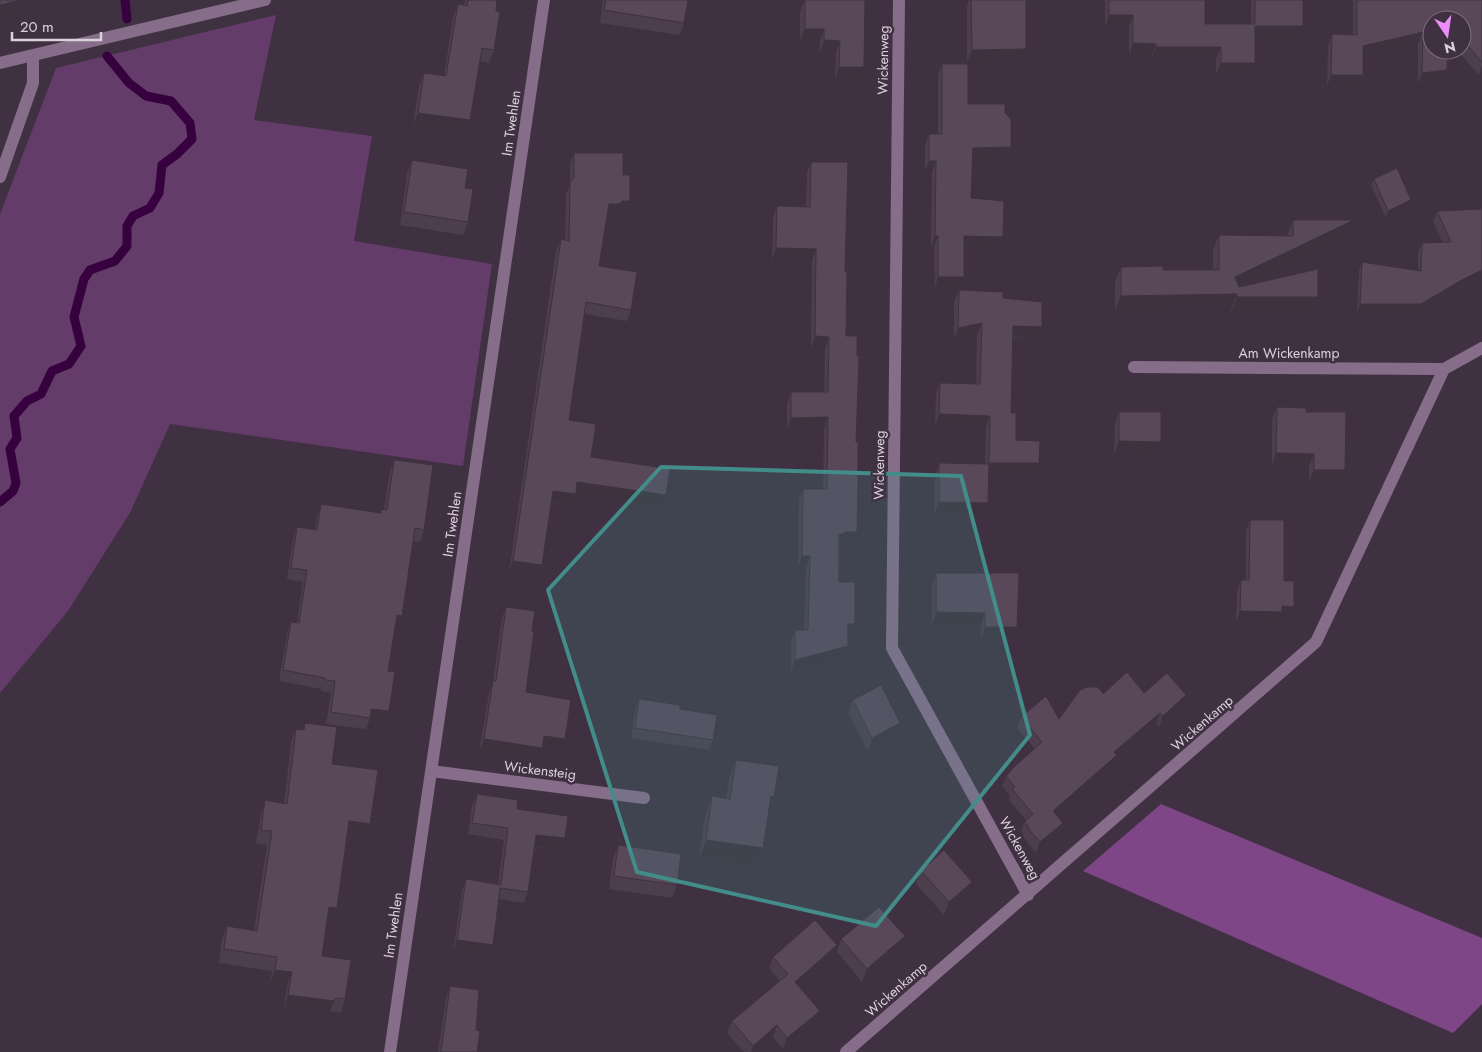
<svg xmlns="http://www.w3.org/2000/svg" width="1482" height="1052" font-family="Jost,sans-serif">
	<rect width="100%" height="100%" fill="#403142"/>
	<path fill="#643c6a" d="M 276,15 L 254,120 L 372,136 L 354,241 L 492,264 L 463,466 L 170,424 L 131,511 L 68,611 L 0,693 L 0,214 L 56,68 Z"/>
	<path fill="#7e4686" d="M 1161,804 L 1482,938 L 1482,1004 L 1453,1033 L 1083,871 Z"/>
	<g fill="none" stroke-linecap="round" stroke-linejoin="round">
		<path stroke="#37003e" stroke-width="9" d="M 125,0 L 127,19
			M 0,502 L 13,491 L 16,483 L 10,449 L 17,438 L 14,416 L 27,401 L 41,394 L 52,371 L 69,364 L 81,346 L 74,317 L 84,279 L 90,270 L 115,261 L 127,246 L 127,226 L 133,216 L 150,208 L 159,193 L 162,165 L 177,154 L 192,139 L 190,123 L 171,101 L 146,96 L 129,83 L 107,56"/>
		<path stroke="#866d8a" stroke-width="12" d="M 899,0 L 892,648 L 1028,895
			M 0,63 L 265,0
			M 0,177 L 33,83 L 33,55
			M 1134,367 L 1444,369
			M 431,771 L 644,798
			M 390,1052 L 544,0
			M 846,1052 L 1316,642 L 1444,369 L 1482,348"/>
	</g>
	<path fill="#4c3e4d" d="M 465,0 L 497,0 L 496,11 L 494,50 L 489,63 L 480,61 L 466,133 L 413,125 L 419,86 L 424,73 L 444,76 L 453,17 L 458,4 L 464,5 Z
		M 603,0 L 688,0 L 684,23 L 680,35 L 600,23 Z
		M 805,0 L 864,67 L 860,80 L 835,79 L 836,53 L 820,53 L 820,41 L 800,41 L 800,12 Z
		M 969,0 L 1026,0 L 1022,62 L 967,63 L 967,6 Z
		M 1105,0 L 1205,0 L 1205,24 L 1251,24 L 1251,0 L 1303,0 L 1303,26 L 1298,39 L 1255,38 L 1255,63 L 1250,75 L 1216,75 L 1216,59 L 1152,59 L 1152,56 L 1129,55 L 1129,27 L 1105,27 Z
		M 1353,0 L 1482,0 L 1482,75 L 1479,75 L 1457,50 L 1462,50 L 1462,20 L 1432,20 L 1447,70 L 1443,82 L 1418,84 L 1418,44 L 1363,56 L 1363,75 L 1359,87 L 1327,86 L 1328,46 L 1332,34 L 1353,35 Z
		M 942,64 L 968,104 L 1005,113 L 1011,147 L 1007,158 L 973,159 L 971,198 L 1003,237 L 999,248 L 964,247 L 960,288 L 935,288 L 934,247 L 931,247 L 932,172 L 925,172 L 925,145 L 929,134 L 938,134 L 938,75 Z
		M 574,153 L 623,175 L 630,201 L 625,213 L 617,213 L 615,215 L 607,215 L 599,266 L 631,310 L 627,321 L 585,314 L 569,420 L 591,457 L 662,507 L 576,494 L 572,506 L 551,503 L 542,565 L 537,576 L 509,572 L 556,251 L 561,239 L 565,240 L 566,194 L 570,184 L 570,164 Z
		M 412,160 L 465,188 L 468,222 L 463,235 L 400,225 L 407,173 Z
		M 811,162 L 845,272 L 846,336 L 853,543 L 840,543 L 840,545 L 839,582 L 851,635 L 848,635 L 848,646 L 844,658 L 791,671 L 791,641 L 795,630 L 804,630 L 806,568 L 798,568 L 799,500 L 803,489 L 823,489 L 824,429 L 787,429 L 787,404 L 791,392 L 824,392 L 825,348 L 811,348 L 812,261 L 772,260 L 773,217 L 777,206 L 806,207 L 807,173 Z
		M 1374,179 L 1409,207 L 1386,218 L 1371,185 Z
		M 1482,209 L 1482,278 L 1457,290 L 1418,314 L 1357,313 L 1359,271 L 1362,262 L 1418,271 L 1418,252 L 1422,243 L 1443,243 L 1433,221 L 1437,211 Z
		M 1293,220 L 1349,236 L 1243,286 L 1312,313 L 1231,313 L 1231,310 L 1115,311 L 1115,282 L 1121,267 L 1163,270 L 1213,270 L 1213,250 L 1219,235 L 1287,236 Z
		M 959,290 L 1003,298 L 1037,338 L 1013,338 L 1011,413 L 1016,440 L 1039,463 L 1035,474 L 988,474 L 988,503 L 983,516 L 934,515 L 935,476 L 939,463 L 985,464 L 986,427 L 935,426 L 936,394 L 940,383 L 976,383 L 977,334 L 954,339 L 954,302 Z
		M 1277,407 L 1306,412 L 1341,482 L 1309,482 L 1309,466 L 1272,465 L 1272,419 Z
		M 1119,412 L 1156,455 L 1114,454 L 1115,425 Z
		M 394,460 L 424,530 L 420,542 L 413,541 L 402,616 L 398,627 L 395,627 L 388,671 L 389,711 L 384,723 L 369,721 L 366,729 L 326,724 L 331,693 L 321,691 L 321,689 L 279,681 L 287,634 L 291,622 L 297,623 L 303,582 L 287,579 L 293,539 L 297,527 L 315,530 L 317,516 L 321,504 L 380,513 L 381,509 L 384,509 L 390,471 Z
		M 1250,520 L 1284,581 L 1290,617 L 1280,617 L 1278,623 L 1236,622 L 1237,591 L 1241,580 L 1246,580 L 1246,531 Z
		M 936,573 L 1019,573 L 1013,639 L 981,639 L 981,625 L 932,624 L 932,585 Z
		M 506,607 L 532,631 L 526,692 L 565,739 L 561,751 L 542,748 L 537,760 L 479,751 L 489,693 L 493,682 L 502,618 Z
		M 1144,693 L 1182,706 L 1159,727 L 1156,723 L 1116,757 L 1113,766 L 1056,815 L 1063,823 L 1059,834 L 1036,853 L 1026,841 L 1021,832 L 1025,821 L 1026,820 L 1009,800 L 1010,796 L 1002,786 L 1006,776 L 1035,749 L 1017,728 L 1021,717 L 1059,719 L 1103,694 Z
		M 639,699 L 680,709 L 713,740 L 709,750 L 631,738 L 635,710 Z
		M 853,700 L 896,735 L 868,751 L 848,713 Z
		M 305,723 L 332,764 L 365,837 L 347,835 L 337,908 L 332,921 L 327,921 L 322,956 L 345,999 L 341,1013 L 331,1011 L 329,1014 L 284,1008 L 287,986 L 270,984 L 272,971 L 219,963 L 222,939 L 227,926 L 254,930 L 267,845 L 256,843 L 261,814 L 265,800 L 284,804 L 291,742 L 296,729 L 303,730 Z
		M 736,760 L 774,797 L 768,813 L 763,848 L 756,867 L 699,859 L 705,815 L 712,796 L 726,799 L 729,779 Z
		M 477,794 L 517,809 L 561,850 L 535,847 L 528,892 L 524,903 L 499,899 L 493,945 L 489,956 L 453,951 L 462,891 L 466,879 L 498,884 L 504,840 L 468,834 L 472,806 Z
		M 618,845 L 677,885 L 672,898 L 609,889 L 613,858 Z
		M 921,871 L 968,895 L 944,915 L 916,884 Z
		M 841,939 L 900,949 L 862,982 L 837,952 Z
		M 773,957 L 833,957 L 799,986 L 816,1022 L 783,1049 L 773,1037 L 755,1052 L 744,1052 L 727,1033 L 732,1021 L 780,981 L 769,968 Z
		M 450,986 L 476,1030 L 477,1052 L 438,1052 L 446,998 Z"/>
	<path fill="#3e323f" d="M 21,0 L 28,0 L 22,17 L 0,22 L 0,5 Z
		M 1109,15 L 1133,15 L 1129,27 L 1105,27 Z
		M 1255,26 L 1303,26 L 1298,39 L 1250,38 Z
		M 805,29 L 824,29 L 820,41 L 800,41 Z
		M 1423,32 L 1418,44 L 1359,57 L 1363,46 Z
		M 824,40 L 840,41 L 836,53 L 820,53 Z
		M 1133,43 L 1156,44 L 1152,56 L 1129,55 Z
		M 1156,47 L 1221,47 L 1216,59 L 1152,59 Z
		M 1026,49 L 1022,62 L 967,63 L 972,50 Z
		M 1221,63 L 1255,63 L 1250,75 L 1216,75 Z
		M 1482,66 L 1482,75 L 1479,75 Z
		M 839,67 L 864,67 L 860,80 L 835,79 Z
		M 1447,70 L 1443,82 L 1418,84 L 1422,73 Z
		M 1331,75 L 1363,75 L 1359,87 L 1327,86 Z
		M 418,113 L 470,120 L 466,133 L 413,125 Z
		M 1011,147 L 1007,158 L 969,159 L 973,148 Z
		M 929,161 L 936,161 L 932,172 L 925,172 Z
		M 1411,200 L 1409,207 L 1386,218 L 1388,211 Z
		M 622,201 L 630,201 L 625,213 L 617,213 L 615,215 L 605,215 L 609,204 Z
		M 1354,220 L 1349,236 L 1230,292 L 1235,277 Z
		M 935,236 L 938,236 L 934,247 L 931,247 Z
		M 964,236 L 1003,237 L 999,248 L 960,247 Z
		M 776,248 L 816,249 L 812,261 L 772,260 Z
		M 1482,270 L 1482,278 L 1457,290 L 1418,314 L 1357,313 L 1360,304 Z
		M 938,277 L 964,277 L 960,288 L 935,288 Z
		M 1237,294 L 1231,310 L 1115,311 L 1121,296 Z
		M 1237,297 L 1318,297 L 1312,313 L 1231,313 Z
		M 982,323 L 977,334 L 954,339 L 958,328 Z
		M 1013,326 L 1042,327 L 1037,338 L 1009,337 Z
		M 815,336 L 829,337 L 825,348 L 811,348 Z
		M 939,414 L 990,416 L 986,427 L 935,426 Z
		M 828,417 L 824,429 L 787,429 L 791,418 Z
		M 1119,441 L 1161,442 L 1156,455 L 1114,454 Z
		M 1276,453 L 1314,454 L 1309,466 L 1272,465 Z
		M 989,463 L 1039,463 L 1035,474 L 985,474 Z
		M 1314,470 L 1345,470 L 1341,482 L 1309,482 Z
		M 577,482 L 666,495 L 662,507 L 573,494 Z
		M 553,491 L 576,494 L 572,506 L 548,502 Z
		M 939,502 L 988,503 L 983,516 L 934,515 Z
		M 844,532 L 857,532 L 853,543 L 840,543 L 840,545 L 839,534 Z
		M 802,556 L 810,556 L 806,568 L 798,568 Z
		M 513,561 L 542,565 L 537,576 L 509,572 Z
		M 1282,606 L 1294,607 L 1290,617 L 1280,617 L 1278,623 L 1236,622 L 1240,611 Z
		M 936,612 L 985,613 L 981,625 L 932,624 Z
		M 397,615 L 402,616 L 398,627 L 393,627 Z
		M 848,624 L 855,624 L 851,635 L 844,635 Z
		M 985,627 L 1017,627 L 1013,639 L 981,639 Z
		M 848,646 L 844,658 L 791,671 L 795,660 Z
		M 1186,695 L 1182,706 L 1159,727 L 1163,716 Z
		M 371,709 L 389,711 L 384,723 L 369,721 Z
		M 1160,713 L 1156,723 L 1116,757 L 1113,766 L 1049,822 L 1053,811 L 1114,752 Z
		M 900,723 L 896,735 L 868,751 L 872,738 Z
		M 544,736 L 565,739 L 561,751 L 542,748 L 537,760 L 479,751 L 484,739 Z
		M 771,796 L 774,797 L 768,815 Z
		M 349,821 L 370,824 L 365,837 L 344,834 Z
		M 1063,823 L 1059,834 L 1036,853 L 1040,842 Z
		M 536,835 L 565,838 L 561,850 L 532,846 Z
		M 706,840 L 763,848 L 756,867 L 699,859 Z
		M 972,882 L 968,895 L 944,915 L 949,902 Z
		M 329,907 L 337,908 L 332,921 L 325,920 Z
		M 905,936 L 900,949 L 862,982 L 867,969 Z
		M 457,940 L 493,945 L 489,956 L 453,951 Z
		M 837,945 L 833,957 L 791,993 L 795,982 Z
		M 275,970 L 292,972 L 287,986 L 270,984 Z
		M 288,995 L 334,1001 L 329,1014 L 284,1008 Z
		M 820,1011 L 816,1022 L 783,1049 L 787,1038 Z
		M 777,1025 L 773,1037 L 755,1052 L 751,1052 L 753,1046 Z"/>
	<path fill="#58485a" stroke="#3e323f" d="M 0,0 L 21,0 L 0,5 Z
		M 468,0 L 497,0 L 496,11 L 500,12 L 494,50 L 482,48 L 470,120 L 418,113 L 424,73 L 446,76 L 458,4 L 467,6 Z
		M 606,0 L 688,0 L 684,23 L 604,10 Z
		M 805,0 L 865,0 L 864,67 L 839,67 L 840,41 L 824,40 L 824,29 L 805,29 Z
		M 971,0 L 1026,0 L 1026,49 L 972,50 Z
		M 1109,0 L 1205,0 L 1205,24 L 1255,24 L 1255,0 L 1303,0 L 1303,26 L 1255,26 L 1255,63 L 1221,63 L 1221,47 L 1156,47 L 1156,44 L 1133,43 L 1133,15 L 1109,15 Z
		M 1357,0 L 1482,0 L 1482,62 L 1462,39 L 1462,20 L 1432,20 L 1432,50 L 1447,50 L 1447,70 L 1422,73 L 1423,32 L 1363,46 L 1363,75 L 1331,75 L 1332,34 L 1357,35 Z
		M 942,64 L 968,64 L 968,104 L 1005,104 L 1005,113 L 1011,119 L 1011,147 L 973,148 L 971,198 L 1004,201 L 1003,237 L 964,236 L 964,277 L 938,277 L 938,236 L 935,236 L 936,161 L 929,161 L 929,134 L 942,134 Z
		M 574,153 L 623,153 L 623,175 L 630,175 L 630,201 L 622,201 L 619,204 L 609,204 L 599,266 L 637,272 L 631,310 L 586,302 L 569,420 L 596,424 L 591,457 L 670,469 L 666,495 L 577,482 L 576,494 L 553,491 L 542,565 L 513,561 L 561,239 L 569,241 L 570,182 L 574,178 Z
		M 412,160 L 468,169 L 465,188 L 473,189 L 468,222 L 404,212 Z
		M 811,162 L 848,162 L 845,272 L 847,272 L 846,336 L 857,336 L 857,356 L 859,356 L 856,442 L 858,442 L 858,487 L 857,532 L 844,532 L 844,534 L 839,534 L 839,582 L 855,582 L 855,624 L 848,624 L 848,646 L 795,660 L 795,630 L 808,630 L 810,556 L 802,556 L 803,489 L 827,489 L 828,417 L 791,418 L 791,392 L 828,392 L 829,337 L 815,336 L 816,249 L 776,248 L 777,206 L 810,207 Z
		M 1397,168 L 1411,200 L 1388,211 L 1374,179 Z
		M 1482,209 L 1482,270 L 1460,281 L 1421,304 L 1360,304 L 1362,262 L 1421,271 L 1422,243 L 1451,242 L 1437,211 Z
		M 1293,220 L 1354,220 L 1235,277 L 1239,287 L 1318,269 L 1318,297 L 1237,297 L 1237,294 L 1121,296 L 1121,267 L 1163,266 L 1163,270 L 1219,270 L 1219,235 L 1293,236 Z
		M 959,290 L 1003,292 L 1003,298 L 1042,302 L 1042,327 L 1013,326 L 1011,413 L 1016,413 L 1016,440 L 1040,441 L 1039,463 L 989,463 L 990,416 L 939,414 L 940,383 L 980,384 L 982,323 L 958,328 Z
		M 1277,407 L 1306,408 L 1306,412 L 1346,412 L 1345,470 L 1314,470 L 1314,454 L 1276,453 Z
		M 1119,412 L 1161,412 L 1161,442 L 1119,441 Z
		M 394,460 L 433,465 L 424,530 L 415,528 L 402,616 L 397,615 L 388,671 L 395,672 L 389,711 L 371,709 L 370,718 L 331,712 L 335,681 L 325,680 L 325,678 L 283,670 L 291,622 L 299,623 L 307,570 L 291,568 L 297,527 L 317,530 L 321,504 L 381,513 L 381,509 L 387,510 Z
		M 939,463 L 989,464 L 988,503 L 939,502 Z
		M 1250,520 L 1284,520 L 1284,581 L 1294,581 L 1294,607 L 1282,606 L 1282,612 L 1240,611 L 1241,580 L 1249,580 Z
		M 936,573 L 1019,573 L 1017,627 L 985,627 L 985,613 L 936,612 Z
		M 506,607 L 535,611 L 532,631 L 534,632 L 526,692 L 571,700 L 565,739 L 544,736 L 542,748 L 484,739 L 493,681 L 496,681 Z
		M 1127,672 L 1144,693 L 1167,673 L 1186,695 L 1163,716 L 1160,713 L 1114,752 L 1117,755 L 1053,811 L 1063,823 L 1040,842 L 1030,831 L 1025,821 L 1033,814 L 1012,789 L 1015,787 L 1006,776 L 1015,766 L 1042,742 L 1021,717 L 1046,696 L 1059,719 L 1080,690 L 1087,687 L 1098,687 L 1103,694 Z
		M 881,685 L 900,723 L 872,738 L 853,700 Z
		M 639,699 L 680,705 L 680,709 L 717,715 L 713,740 L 635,728 Z
		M 305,723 L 337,727 L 332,764 L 378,770 L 370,824 L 349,821 L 337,908 L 329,907 L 322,956 L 351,960 L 345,999 L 335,998 L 334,1001 L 288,995 L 292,972 L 275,970 L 277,957 L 224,949 L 227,926 L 257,931 L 272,831 L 261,830 L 265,800 L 287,804 L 296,729 L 304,730 Z
		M 736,760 L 779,766 L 774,797 L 771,796 L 763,848 L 706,840 L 712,796 L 730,799 Z
		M 477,794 L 518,800 L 517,809 L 568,816 L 565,838 L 536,835 L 528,892 L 500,888 L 493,945 L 457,940 L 466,879 L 501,885 L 508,828 L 472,823 Z
		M 618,845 L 681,854 L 677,885 L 614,876 Z
		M 944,850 L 972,882 L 949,902 L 921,871 Z
		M 879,907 L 905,936 L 867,969 L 841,939 Z
		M 815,920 L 837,945 L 795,982 L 820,1011 L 787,1038 L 777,1025 L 753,1046 L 732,1021 L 788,974 L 773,957 Z
		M 450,986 L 479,990 L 476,1030 L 480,1031 L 477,1052 L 441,1052 Z"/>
	<path fill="#428d8a" fill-opacity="0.2" stroke="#428d8a" stroke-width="4" stroke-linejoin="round" d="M 661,467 L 961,476 L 1030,735 L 876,926 L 637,872 L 548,590 Z"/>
	<g text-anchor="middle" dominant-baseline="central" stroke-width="5" stroke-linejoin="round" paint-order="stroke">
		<g font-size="14" fill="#dbd1dc" stroke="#403142">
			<text transform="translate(883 60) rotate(-89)">Wickenweg</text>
			<text transform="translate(511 123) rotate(-82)">Im Twehlen</text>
			<text x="1289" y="353">Am Wickenkamp</text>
			<text transform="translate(879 465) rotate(-89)">Wickenweg</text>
			<text transform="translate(452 524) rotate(-82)">Im Twehlen</text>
			<text transform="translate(1202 723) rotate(-41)">Wickenkamp</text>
			<text transform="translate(540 770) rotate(7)">Wickensteig</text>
			<text transform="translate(1020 848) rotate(61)">Wickenweg</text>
			<text transform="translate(393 925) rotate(-82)">Im Twehlen</text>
			<text transform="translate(896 989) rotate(-41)">Wickenkamp</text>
		</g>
	</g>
	<g transform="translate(1447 35) rotate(167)"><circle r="24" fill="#403142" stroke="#7e7180"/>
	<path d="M0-4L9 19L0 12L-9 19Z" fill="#ed8cfa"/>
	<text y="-8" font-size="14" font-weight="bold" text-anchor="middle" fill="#dbd1dc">N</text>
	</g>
	<path d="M12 32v8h89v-8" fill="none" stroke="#dbd1dc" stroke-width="2.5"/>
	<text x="20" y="32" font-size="15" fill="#dbd1dc" stroke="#403142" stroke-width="4" paint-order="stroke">20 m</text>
</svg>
